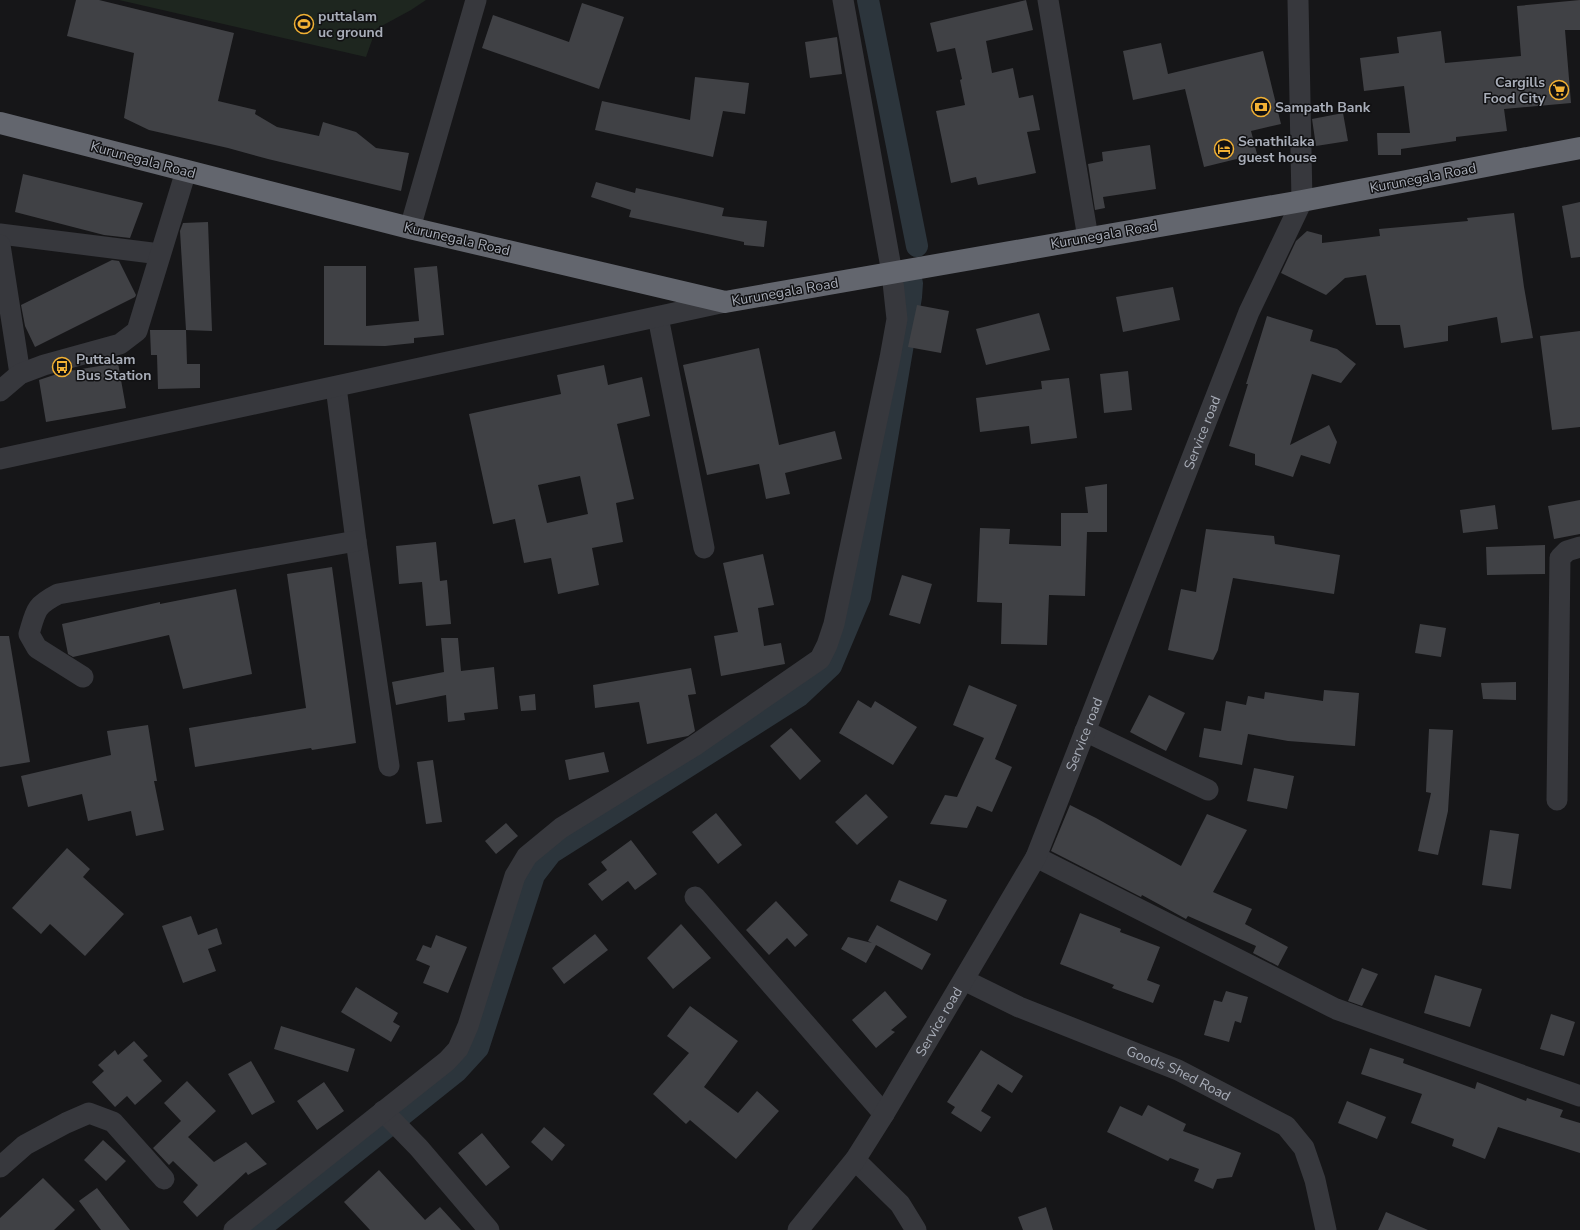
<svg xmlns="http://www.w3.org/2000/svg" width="1580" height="1230" font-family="'Nunito Sans',sans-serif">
	<rect width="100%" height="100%" fill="#161618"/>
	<path fill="#1e261f" d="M 119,0 L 426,0 L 411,10 L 376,29 L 366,57 Z"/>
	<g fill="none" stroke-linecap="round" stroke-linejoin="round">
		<path stroke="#2c353c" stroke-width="22" d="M 868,0 L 917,246
			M 258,1230 L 456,1072 L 478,1048 L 534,875 L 551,853 L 799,696 L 831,666 L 860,597 L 911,297 L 912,283"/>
	</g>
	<path fill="#404145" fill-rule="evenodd" d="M 76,0 L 99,0 L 234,33 L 218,101 L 256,110 L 255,114 L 277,127 L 319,136 L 323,122 L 356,132 L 376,148 L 409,153 L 401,191 L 268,159 L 228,148 L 149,130 L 124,118 L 134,53 L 67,36 Z
		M 1026,0 L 1033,30 L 986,41 L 992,73 L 1013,68 L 1019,98 L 1033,95 L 1040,130 L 1027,132 L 1036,173 L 978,185 L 976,177 L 951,183 L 936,111 L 965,105 L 960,80 L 962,79 L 955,48 L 937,52 L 930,23 Z
		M 1580,0 L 1580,30 L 1565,30 L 1571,103 L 1504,109 L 1507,131 L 1456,137 L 1456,141 L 1401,149 L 1401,155 L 1378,155 L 1377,133 L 1410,133 L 1404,86 L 1364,91 L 1360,58 L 1399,53 L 1397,37 L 1441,31 L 1445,63 L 1521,56 L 1517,6 Z
		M 582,3 L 624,17 L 599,89 L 482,48 L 493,15 L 569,42 Z
		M 837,37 L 842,74 L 810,78 L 805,42 Z
		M 1161,43 L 1168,74 L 1263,51 L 1281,124 L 1251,131 L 1257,154 L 1204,167 L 1185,89 L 1133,100 L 1123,51 Z
		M 695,77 L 749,83 L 745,114 L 723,111 L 713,157 L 595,130 L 602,101 L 690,120 Z
		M 1343,113 L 1348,141 L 1316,146 L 1312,119 Z
		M 1150,145 L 1156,189 L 1103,197 L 1105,208 L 1095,210 L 1088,164 L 1103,161 L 1102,152 Z
		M 23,174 L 143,203 L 130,238 L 104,235 L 15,212 Z
		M 596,182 L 635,193 L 636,188 L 724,208 L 722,216 L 767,221 L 764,247 L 744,245 L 744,242 L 629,217 L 631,210 L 591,197 Z
		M 1580,202 L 1580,257 L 1571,258 L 1562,206 Z
		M 1514,213 L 1524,287 L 1533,338 L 1501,343 L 1497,317 L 1448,326 L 1448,341 L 1404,348 L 1400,325 L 1376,325 L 1366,275 L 1345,278 L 1326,295 L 1281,273 L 1296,241 L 1307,231 L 1322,235 L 1322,243 L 1380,236 L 1379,229 L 1468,221 L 1467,218 Z
		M 208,222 L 212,331 L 186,330 L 180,231 L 183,223 Z
		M 112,260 L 119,261 L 136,295 L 135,297 L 35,347 L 25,326 L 21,305 Z
		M 324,266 L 366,266 L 366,326 L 419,321 L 414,268 L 437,266 L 444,335 L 414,338 L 414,343 L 385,346 L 324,345 Z
		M 1173,287 L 1180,320 L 1123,332 L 1116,297 Z
		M 917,305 L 949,311 L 941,353 L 908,347 Z
		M 1039,313 L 1050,350 L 986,365 L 976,329 Z
		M 1267,316 L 1313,330 L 1310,341 L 1337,349 L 1356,364 L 1341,383 L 1312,374 L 1290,445 L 1329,425 L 1337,442 L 1330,464 L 1301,455 L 1293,477 L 1255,465 L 1255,454 L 1229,446 L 1248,384 L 1246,384 Z
		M 150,330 L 186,330 L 187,364 L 200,364 L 200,388 L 158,389 L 157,355 L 151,355 Z
		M 1580,331 L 1580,427 L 1552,430 L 1540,336 Z
		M 759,348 L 779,445 L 835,431 L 842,459 L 785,473 L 790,494 L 766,499 L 759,464 L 707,475 L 683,365 Z
		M 118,363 L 126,408 L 46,422 L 39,380 L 63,372 Z
		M 604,365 L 608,385 L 642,377 L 650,416 L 617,424 L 634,499 L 616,503 L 623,542 L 592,548 L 599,585 L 558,594 L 551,558 L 524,563 L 515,519 L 493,524 L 469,414 L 561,394 L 557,375 ZM 580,476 L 588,514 L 547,523 L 538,485 Z
		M 1128,371 L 1132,410 L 1104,413 L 1100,374 Z
		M 1069,378 L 1077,438 L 1031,444 L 1029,426 L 980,432 L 976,398 L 1042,389 L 1041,381 Z
		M 1107,484 L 1107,532 L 1087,532 L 1085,596 L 1049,595 L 1047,645 L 1001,644 L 1002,603 L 977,602 L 980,528 L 1010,529 L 1009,544 L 1061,546 L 1061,513 L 1088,513 L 1085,487 Z
		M 1580,500 L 1580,534 L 1554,539 L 1548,506 Z
		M 1495,505 L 1498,529 L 1463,533 L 1460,510 Z
		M 1206,529 L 1274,536 L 1275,544 L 1340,555 L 1334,594 L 1233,578 L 1218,650 L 1213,660 L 1168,650 L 1181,589 L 1196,592 Z
		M 436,542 L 440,581 L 447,580 L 451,624 L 426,626 L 422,582 L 399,584 L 396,546 Z
		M 1545,545 L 1545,574 L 1487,575 L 1486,547 Z
		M 763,554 L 774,605 L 758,608 L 764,646 L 781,643 L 785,664 L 721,676 L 714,636 L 738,632 L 723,563 Z
		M 332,567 L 356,743 L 312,750 L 311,748 L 195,767 L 189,728 L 306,708 L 287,574 Z
		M 902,575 L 932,584 L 920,624 L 889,615 Z
		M 236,589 L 252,674 L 183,689 L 169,635 L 73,657 L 68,654 L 62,624 L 160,602 L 160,604 Z
		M 1420,624 L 1446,628 L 1441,657 L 1415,653 Z
		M 0,636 L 9,636 L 30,762 L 0,767 Z
		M 441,638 L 458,638 L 461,671 L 494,667 L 498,709 L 464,713 L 465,720 L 448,722 L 446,695 L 396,705 L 392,682 L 444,672 Z
		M 691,668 L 696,694 L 688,695 L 695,731 L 688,736 L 647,744 L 639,702 L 595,708 L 593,685 Z
		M 1516,682 L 1516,700 L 1483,699 L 1481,683 Z
		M 969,685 L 1017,705 L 995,759 L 1012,767 L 992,812 L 977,806 L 967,828 L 930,824 L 945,795 L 957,797 L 984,738 L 953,725 Z
		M 1324,690 L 1359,693 L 1355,746 L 1288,741 L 1248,734 L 1242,765 L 1199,757 L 1204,728 L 1221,731 L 1226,701 L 1246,705 L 1248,696 L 1264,699 L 1265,692 L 1323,701 Z
		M 535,694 L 536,710 L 521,711 L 519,696 Z
		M 1149,695 L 1185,713 L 1166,751 L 1130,732 Z
		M 858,700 L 871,708 L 875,701 L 917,727 L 893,765 L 839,733 Z
		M 148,725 L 157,781 L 154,781 L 164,830 L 136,836 L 131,811 L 88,821 L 82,794 L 28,807 L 21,776 L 111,755 L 107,731 Z
		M 791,728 L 821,761 L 800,780 L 770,746 Z
		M 1429,729 L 1453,730 L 1448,811 L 1438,855 L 1418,851 L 1431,793 L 1426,792 Z
		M 604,752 L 609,772 L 569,780 L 565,760 Z
		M 433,760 L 442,822 L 426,824 L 417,762 Z
		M 1254,768 L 1294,776 L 1287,809 L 1247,801 Z
		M 866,794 L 888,817 L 857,845 L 835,822 Z
		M 1070,805 L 1096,818 L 1181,866 L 1207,814 L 1247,830 L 1213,892 L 1252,909 L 1245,924 L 1288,947 L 1278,966 L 1253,953 L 1256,946 L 1188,916 L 1186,919 L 1142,895 L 1141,897 L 1051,851 Z
		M 716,813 L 742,845 L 718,864 L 692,832 Z
		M 506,823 L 518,836 L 496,854 L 485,841 Z
		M 1490,830 L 1519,834 L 1511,889 L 1482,885 Z
		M 631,840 L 657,874 L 635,890 L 628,881 L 602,901 L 588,884 L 607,870 L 601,862 Z
		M 67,848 L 90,869 L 83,877 L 124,914 L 85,956 L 50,924 L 41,934 L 12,908 Z
		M 899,880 L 947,900 L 937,921 L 890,901 Z
		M 776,901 L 808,935 L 795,947 L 787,938 L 769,955 L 746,930 Z
		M 1080,913 L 1121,929 L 1120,932 L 1160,947 L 1147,980 L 1160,985 L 1153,1003 L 1112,988 L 1114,985 L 1060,964 Z
		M 191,916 L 198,935 L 217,928 L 222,944 L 208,949 L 216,971 L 183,983 L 162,926 Z
		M 681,924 L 711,958 L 673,989 L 647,958 Z
		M 877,925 L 931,954 L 922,970 L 876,945 L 866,963 L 841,949 L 848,937 L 872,943 L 868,941 Z
		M 595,934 L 608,950 L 564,984 L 552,968 Z
		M 436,935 L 467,947 L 448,993 L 423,983 L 430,966 L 416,960 L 423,945 L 431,948 Z
		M 1362,968 L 1378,974 L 1362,1006 L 1348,1001 Z
		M 1435,975 L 1482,989 L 1470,1027 L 1424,1013 Z
		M 356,987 L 398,1013 L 393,1022 L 400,1026 L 391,1042 L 341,1012 Z
		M 885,991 L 907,1017 L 891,1030 L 895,1032 L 876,1048 L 852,1020 Z
		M 1226,991 L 1248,997 L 1241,1023 L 1235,1021 L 1229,1042 L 1204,1035 L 1214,1000 L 1222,1002 Z
		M 690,1006 L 738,1041 L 704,1087 L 738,1113 L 757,1091 L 779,1111 L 736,1159 L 690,1120 L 686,1124 L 653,1094 L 689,1053 L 667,1036 Z
		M 1551,1014 L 1575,1022 L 1564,1056 L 1540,1049 Z
		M 281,1026 L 355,1049 L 348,1072 L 274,1049 Z
		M 134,1041 L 148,1056 L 143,1060 L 162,1081 L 135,1105 L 127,1096 L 115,1107 L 92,1082 L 104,1071 L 98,1065 L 115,1050 L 118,1055 Z
		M 1370,1048 L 1404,1059 L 1403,1063 L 1475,1089 L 1477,1082 L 1526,1101 L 1527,1098 L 1563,1110 L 1560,1117 L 1580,1123 L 1580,1153 L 1498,1127 L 1485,1159 L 1452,1146 L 1454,1139 L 1411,1123 L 1422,1094 L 1361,1074 Z
		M 981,1050 L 1023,1076 L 1012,1093 L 998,1084 L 981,1111 L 991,1117 L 981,1132 L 951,1113 L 955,1107 L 947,1102 Z
		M 251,1061 L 275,1102 L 252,1115 L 228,1074 Z
		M 187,1081 L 216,1111 L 188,1137 L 214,1162 L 246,1142 L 267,1164 L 248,1175 L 246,1172 L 197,1217 L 183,1202 L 198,1185 L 173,1161 L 169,1165 L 153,1148 L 181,1121 L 164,1103 Z
		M 324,1082 L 344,1111 L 317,1130 L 297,1101 Z
		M 1347,1101 L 1386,1117 L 1377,1139 L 1338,1123 Z
		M 1148,1105 L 1186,1124 L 1183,1131 L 1241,1153 L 1232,1177 L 1217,1179 L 1213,1189 L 1194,1181 L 1199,1169 L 1170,1158 L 1168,1161 L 1107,1132 L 1120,1106 L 1142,1116 Z
		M 544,1127 L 565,1145 L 552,1161 L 531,1142 Z
		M 482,1133 L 510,1167 L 486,1186 L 458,1153 Z
		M 103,1140 L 126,1161 L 106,1181 L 84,1160 Z
		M 379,1170 L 425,1220 L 440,1207 L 461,1230 L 370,1230 L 344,1202 Z
		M 43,1178 L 75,1210 L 54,1230 L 0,1230 L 0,1218 Z
		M 97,1188 L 130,1230 L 101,1230 L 79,1201 Z
		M 1046,1207 L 1053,1230 L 1023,1230 L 1018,1217 Z
		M 1386,1212 L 1428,1230 L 1378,1230 Z"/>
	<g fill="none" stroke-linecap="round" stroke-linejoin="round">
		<g stroke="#37383d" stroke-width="21">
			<path d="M 1048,0 L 1088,238"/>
			<path d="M 410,228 L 476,0"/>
			<path d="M 0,234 L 160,254"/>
			<path d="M 0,245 L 20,374"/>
			<path d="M 658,317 L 704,548"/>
			<path d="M 336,387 L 356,541 L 389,766"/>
			<path d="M 0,391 L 20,374 L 44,365 L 120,344 L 137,331 L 186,171"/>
			<path d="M 0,459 L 725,302"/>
			<path d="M 83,677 L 37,648 L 29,634 C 36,610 35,606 58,594 L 356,541"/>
			<path d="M 1085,731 L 1208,790"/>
			<path d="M 1557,800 L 1560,558 L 1567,551 L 1580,547"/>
			<path d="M 1036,857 L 1336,1009 L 1580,1096"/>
			<path d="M 695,897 L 884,1114"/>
			<path id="s1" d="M 964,980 L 1019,1007 L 1178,1070 L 1286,1126 L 1304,1148 L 1315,1180 L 1326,1230"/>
			<path d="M 383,1111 L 419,1148 L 489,1230"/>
			<path d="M 855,1160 L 900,1204 L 916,1230"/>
			<path d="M 0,1167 L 25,1145 L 66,1123 L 89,1113 L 113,1122 L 164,1179"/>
			<path d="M 234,1230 L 447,1061 L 458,1049 L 468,1026 L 515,876 L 527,856 L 561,828 L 694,746 L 820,659 L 827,645 L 834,624 L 890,358 L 897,319 L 892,273 L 843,0"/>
			<path id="s2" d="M 798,1230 L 855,1160 L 884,1114 L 1036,857 L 1249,312 L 1302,201 L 1298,0"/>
		</g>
		<path stroke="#63666e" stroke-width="22" d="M 0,123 L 410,228 L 725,302 L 1302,201 L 1580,148"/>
	</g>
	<defs>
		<symbol id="stadium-ring" viewBox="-11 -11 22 22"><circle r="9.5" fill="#111113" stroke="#f2b134" stroke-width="1.5"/><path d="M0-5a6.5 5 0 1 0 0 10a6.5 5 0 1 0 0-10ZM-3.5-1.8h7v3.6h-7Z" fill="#f2b134"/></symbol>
		<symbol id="supermarket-ring" viewBox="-11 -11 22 22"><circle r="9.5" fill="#111113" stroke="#f2b134" stroke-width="1.5"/><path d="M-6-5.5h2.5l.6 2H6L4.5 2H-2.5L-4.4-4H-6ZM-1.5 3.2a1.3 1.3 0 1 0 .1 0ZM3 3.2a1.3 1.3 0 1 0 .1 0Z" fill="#f2b134"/></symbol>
		<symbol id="bank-ring" viewBox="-11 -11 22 22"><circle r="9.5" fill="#111113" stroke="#f2b134" stroke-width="1.5"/><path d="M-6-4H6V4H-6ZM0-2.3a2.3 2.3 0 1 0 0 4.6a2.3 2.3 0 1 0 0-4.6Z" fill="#f2b134"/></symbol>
		<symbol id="hotel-ring" viewBox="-11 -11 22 22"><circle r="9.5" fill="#111113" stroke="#f2b134" stroke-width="1.5"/><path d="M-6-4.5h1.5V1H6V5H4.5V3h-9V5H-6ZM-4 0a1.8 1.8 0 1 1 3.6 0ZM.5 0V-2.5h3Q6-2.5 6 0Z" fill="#f2b134"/></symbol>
		<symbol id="bus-ring" viewBox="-11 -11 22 22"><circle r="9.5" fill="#111113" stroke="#f2b134" stroke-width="1.5"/><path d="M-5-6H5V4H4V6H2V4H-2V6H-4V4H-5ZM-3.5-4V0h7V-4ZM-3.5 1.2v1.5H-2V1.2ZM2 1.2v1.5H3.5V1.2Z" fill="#f2b134"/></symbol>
	</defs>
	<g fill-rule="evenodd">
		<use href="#stadium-ring" x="293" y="13" width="22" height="22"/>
		<use href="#supermarket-ring" x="1548" y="79" width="22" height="22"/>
		<use href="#bank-ring" x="1250" y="96" width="22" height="22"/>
		<use href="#hotel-ring" x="1213" y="138" width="22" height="22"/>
		<use href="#bus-ring" x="51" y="356" width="22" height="22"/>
	</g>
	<g text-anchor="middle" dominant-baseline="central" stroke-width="3" stroke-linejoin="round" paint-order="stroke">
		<g font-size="14" font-weight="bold" fill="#a8adb8" stroke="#111113" text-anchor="start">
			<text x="318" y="16">puttalam<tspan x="318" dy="16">uc ground</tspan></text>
			<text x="1545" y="82" text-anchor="end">Cargills<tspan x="1545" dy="16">Food City</tspan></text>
			<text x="1275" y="107">Sampath Bank</text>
			<text x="1238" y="141">Senathilaka<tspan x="1238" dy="16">guest house</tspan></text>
			<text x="76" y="359">Puttalam<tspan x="76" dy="16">Bus Station</tspan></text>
		</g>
		<g font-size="14" fill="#a8adb8" stroke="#111113">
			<text transform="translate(143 160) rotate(15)">Kurunegala Road</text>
			<text transform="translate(1423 178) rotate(-11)">Kurunegala Road</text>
			<text transform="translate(1104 235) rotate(-10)">Kurunegala Road</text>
			<text transform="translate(457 239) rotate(13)">Kurunegala Road</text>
			<text transform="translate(785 292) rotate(-10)">Kurunegala Road</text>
			<text stroke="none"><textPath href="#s2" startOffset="899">Service road</textPath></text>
			<text stroke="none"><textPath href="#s2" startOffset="575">Service road</textPath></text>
			<text stroke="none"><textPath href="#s2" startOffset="252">Service road</textPath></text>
			<text stroke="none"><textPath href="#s1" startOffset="234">Goods Shed Road</textPath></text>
		</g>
	</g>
</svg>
